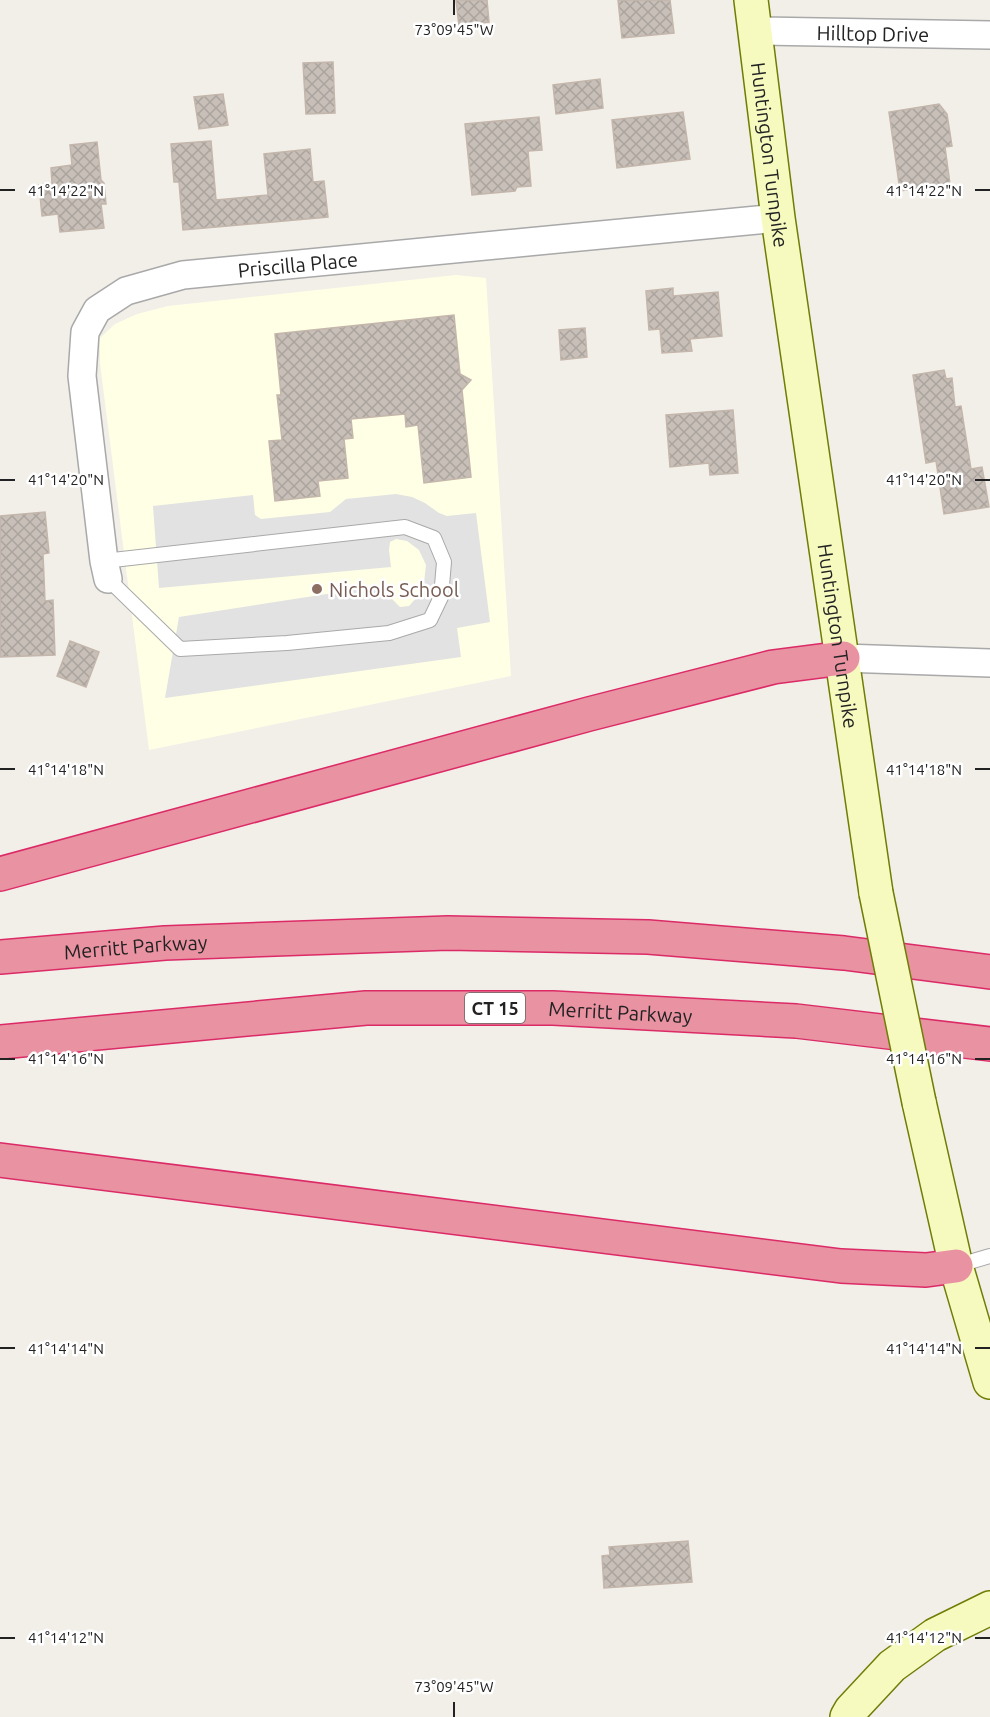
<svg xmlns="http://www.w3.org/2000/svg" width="990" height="1717" font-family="Ubuntu,sans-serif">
	<defs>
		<pattern id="building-cross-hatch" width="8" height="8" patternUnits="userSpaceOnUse" patternTransform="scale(1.5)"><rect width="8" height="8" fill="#c7bfb8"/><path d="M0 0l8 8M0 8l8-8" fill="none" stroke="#aba49e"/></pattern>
	</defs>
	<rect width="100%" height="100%" fill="#f2efe9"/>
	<path fill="#ffffe5" d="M 456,275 L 486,278 L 511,676 L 149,750 L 100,363 L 100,338 L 115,324 L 137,314 L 168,306 Z"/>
	<path fill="#e2e2e2" d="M 396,494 L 412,497 L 425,503 L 439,513 L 447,516 L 476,513 L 490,622 L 457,628 L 461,657 L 165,698 L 179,617 L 391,584 L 392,599 L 400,607 L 409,606 L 417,597 L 424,583 L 426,565 L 419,550 L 407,541 L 396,539 L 390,542 L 389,550 L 391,567 L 159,588 L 153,506 L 253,495 L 255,515 L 261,519 L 330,512 L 346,499 Z"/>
	<path fill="url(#building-cross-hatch)" stroke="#c4b6ab" stroke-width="1.5" d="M 456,0 L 487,0 L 489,22 L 459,26 Z
		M 618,0 L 670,0 L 674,33 L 622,38 Z
		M 333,62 L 335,113 L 306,114 L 303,63 Z
		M 600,79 L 603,108 L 556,114 L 553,85 Z
		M 223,94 L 228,125 L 199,129 L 194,97 Z
		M 939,104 L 947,114 L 952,146 L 945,147 L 950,184 L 900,191 L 889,112 Z
		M 683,112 L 690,159 L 617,168 L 612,120 Z
		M 539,117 L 542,150 L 528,151 L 531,186 L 517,187 L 515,191 L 472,195 L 465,124 Z
		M 211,141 L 216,200 L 268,195 L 264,154 L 310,149 L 313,182 L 324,181 L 328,217 L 183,230 L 179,182 L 174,182 L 171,144 Z
		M 97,142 L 101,180 L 104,183 L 106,204 L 101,204 L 104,228 L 60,232 L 58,214 L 42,216 L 39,185 L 52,183 L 51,168 L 72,165 L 70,145 Z
		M 673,288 L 673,296 L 718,292 L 722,336 L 690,339 L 692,351 L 662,353 L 660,329 L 649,330 L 646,291 Z
		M 454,315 L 460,374 L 471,380 L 462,390 L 471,477 L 424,483 L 418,425 L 406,427 L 405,414 L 351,419 L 353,438 L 344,439 L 348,478 L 318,481 L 320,496 L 275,501 L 269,441 L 282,440 L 277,395 L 281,395 L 275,334 Z
		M 585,328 L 587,357 L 561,360 L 559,330 Z
		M 944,370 L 946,379 L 952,378 L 955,407 L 961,406 L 971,469 L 982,467 L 989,507 L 944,514 L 936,461 L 926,463 L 913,375 Z
		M 733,410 L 738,473 L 710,475 L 709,463 L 670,467 L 666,415 Z
		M 45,512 L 49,553 L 43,554 L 45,601 L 53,600 L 55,655 L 0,657 L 0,516 Z
		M 70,641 L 99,652 L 86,687 L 57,676 Z
		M 688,1541 L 692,1582 L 604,1588 L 602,1556 L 610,1555 L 609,1547 Z"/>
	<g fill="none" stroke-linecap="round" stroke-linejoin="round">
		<defs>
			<path id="service" d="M 104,561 L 405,527 L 434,538 L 444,562 L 441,597 L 430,620 L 389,633 L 287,643 L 180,649 L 108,579
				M 956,1266 L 990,1256"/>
			<g id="minor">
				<path id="s1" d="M 756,31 L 990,35"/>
				<path id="s2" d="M 108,579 L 104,561 L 82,376 L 85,332 L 97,310 L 126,291 L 183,275 L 778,218"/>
				<path d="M 843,658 L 990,663"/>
			</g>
			<g id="secondary">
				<path id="s3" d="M 751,0 L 778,218 L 876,893"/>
				<path d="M 919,1102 L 956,1266 L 990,1382"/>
				<path d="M 847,1717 L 851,1710 L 892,1666 L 935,1635 L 990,1608"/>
			</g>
			<g id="motorway">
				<path d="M 0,874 L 589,714 L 773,667 L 843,658"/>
				<path id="s4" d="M 0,957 L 165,943 L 448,933 L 648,937 L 844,953 L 990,972"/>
				<path id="s5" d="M 0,1042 L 366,1008 L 553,1008 L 796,1021 L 990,1044"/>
				<path d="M 0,1160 L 841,1266 L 926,1270 L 956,1266"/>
			</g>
		</defs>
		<use href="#service" stroke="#a9a9a9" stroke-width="16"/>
		<use href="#minor" stroke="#a9a9a9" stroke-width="30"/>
		<use href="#secondary" stroke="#707d05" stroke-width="36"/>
		<use href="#motorway" stroke="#dc2a67" stroke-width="36"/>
		<use href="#service" stroke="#fff" stroke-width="14"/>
		<use href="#minor" stroke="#fff" stroke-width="27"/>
		<use href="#secondary" stroke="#f7fabf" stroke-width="33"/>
		<use href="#motorway" stroke="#e892a2" stroke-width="33"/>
		<defs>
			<path id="secondary-bridge" d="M 876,893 L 919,1102"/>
		</defs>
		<use href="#secondary-bridge" stroke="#707d05" stroke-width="36" stroke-linecap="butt"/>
		<use href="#secondary-bridge" stroke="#f7fabf" stroke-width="33"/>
	</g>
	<path fill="none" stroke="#222" stroke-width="2" d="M 454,0 L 454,15M 0,190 L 15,190M 975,190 L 990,190M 0,480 L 15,480M 975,480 L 990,480M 0,769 L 15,769M 975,769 L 990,769M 0,1059 L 15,1059M 975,1059 L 990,1059M 0,1348 L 15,1348M 975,1348 L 990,1348M 0,1638 L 15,1638M 975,1638 L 990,1638M 454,1702 L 454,1717"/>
	<circle fill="#8d6e63" stroke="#fff" stroke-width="2" cx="317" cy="589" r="6"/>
	<g text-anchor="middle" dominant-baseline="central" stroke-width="5" stroke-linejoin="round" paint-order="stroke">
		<rect fill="#fff" stroke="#646464" stroke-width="1.5" x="465" y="993" width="60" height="30" rx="4.5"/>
		<g font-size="18" font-weight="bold" fill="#222">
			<text x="495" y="1008">CT 15</text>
		</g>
		<g font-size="20" fill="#222" stroke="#fff">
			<text stroke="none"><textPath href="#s1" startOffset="117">Hilltop Drive</textPath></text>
			<text stroke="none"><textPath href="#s3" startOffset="156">Huntington Turnpike</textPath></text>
			<text stroke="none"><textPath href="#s2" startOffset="483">Priscilla Place</textPath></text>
			<text stroke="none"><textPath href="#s3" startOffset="642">Huntington Turnpike</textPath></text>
			<text stroke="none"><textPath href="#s4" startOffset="136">Merritt Parkway</textPath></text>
			<text stroke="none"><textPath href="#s5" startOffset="622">Merritt Parkway</textPath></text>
		</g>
		<g font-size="20" fill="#785e54" stroke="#fff" text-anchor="start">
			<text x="329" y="589">Nichols School</text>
		</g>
	</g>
	<g font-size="15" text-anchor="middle" fill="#222" stroke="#fff" stroke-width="5" stroke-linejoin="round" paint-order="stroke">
		<text x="454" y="35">73°09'45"W</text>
		<text x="66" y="196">41°14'22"N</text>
		<text x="924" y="196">41°14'22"N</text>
		<text x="66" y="485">41°14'20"N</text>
		<text x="924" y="485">41°14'20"N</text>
		<text x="66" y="775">41°14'18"N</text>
		<text x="924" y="775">41°14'18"N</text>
		<text x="66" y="1064">41°14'16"N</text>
		<text x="924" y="1064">41°14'16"N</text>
		<text x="66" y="1354">41°14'14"N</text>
		<text x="924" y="1354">41°14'14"N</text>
		<text x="66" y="1643">41°14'12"N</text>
		<text x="924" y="1643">41°14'12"N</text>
		<text x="454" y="1692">73°09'45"W</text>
	</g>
</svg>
